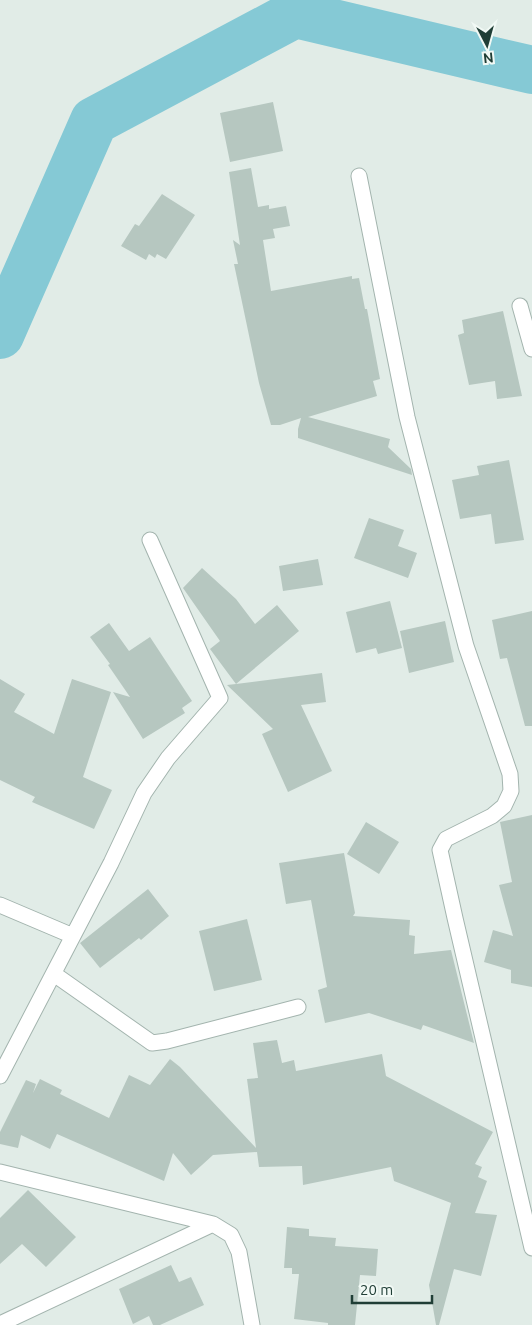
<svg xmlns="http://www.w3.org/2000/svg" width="532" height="1325" font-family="Ubuntu,sans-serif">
	<rect width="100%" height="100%" fill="#e1ece7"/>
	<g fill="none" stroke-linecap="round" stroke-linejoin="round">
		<path stroke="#85c9d5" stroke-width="48" d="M 0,335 L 94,121 L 295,14 L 532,70"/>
	</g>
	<path fill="#b6c7c0" d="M 273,102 L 283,151 L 230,162 L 220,113 Z
		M 251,168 L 258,207 L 269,205 L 269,209 L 286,206 L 290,226 L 273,229 L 275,238 L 263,240 L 271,291 L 352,276 L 352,279 L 359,278 L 365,309 L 367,309 L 380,379 L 373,381 L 377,396 L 308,417 L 390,439 L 388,447 L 411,469 L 412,475 L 298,438 L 298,429 L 301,418 L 280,425 L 271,425 L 259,383 L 234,264 L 238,264 L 233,240 L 240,245 L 229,172 Z
		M 162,194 L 195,215 L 166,259 L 157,254 L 155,258 L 149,254 L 146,260 L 121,246 L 135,224 L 139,226 Z
		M 503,311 L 522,396 L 497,399 L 495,381 L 469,385 L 458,335 L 464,333 L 462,320 Z
		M 509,460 L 524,540 L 495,544 L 491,514 L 460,519 L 452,480 L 479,475 L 477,466 Z
		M 369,518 L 404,530 L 398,546 L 417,553 L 408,578 L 354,558 Z
		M 318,559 L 323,585 L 283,591 L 279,566 Z
		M 202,568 L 236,599 L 255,624 L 277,605 L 299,631 L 236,684 L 322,673 L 326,702 L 301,705 L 332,771 L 288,792 L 262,734 L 273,729 L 227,685 L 236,684 L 210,649 L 220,641 L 183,588 Z
		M 390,601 L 402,648 L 378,654 L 376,648 L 356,653 L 346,612 Z
		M 532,611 L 532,726 L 525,726 L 507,658 L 500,659 L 492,620 Z
		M 445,621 L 454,662 L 409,673 L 400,631 Z
		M 109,623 L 129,651 L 150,637 L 192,701 L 182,708 L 185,713 L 143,739 L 113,692 L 130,697 L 108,665 L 110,664 L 90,637 Z
		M 0,679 L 25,694 L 14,712 L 54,734 L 72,679 L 111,692 L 83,777 L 112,790 L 94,829 L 32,802 L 35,797 L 0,780 Z
		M 532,815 L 532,987 L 511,983 L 511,970 L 484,962 L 493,930 L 513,936 L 499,885 L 512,882 L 500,822 Z
		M 366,822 L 399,842 L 379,874 L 347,854 Z
		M 344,853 L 355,913 L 353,916 L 410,920 L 409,935 L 415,936 L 414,954 L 451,950 L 474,1043 L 423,1025 L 421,1030 L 369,1013 L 325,1023 L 318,990 L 327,987 L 311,900 L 286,904 L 279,863 Z
		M 148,889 L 169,916 L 141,940 L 139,938 L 100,968 L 80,943 Z
		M 247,919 L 262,980 L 214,991 L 199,931 Z
		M 277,1040 L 282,1063 L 294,1060 L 296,1071 L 382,1054 L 386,1076 L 493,1132 L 475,1164 L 482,1167 L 478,1177 L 487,1181 L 475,1213 L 497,1215 L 481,1276 L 454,1269 L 439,1325 L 436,1325 L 429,1285 L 451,1203 L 394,1181 L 391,1167 L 303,1185 L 302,1166 L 259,1167 L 257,1152 L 213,1155 L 191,1175 L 173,1153 L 164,1181 L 57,1134 L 50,1149 L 21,1135 L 18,1148 L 0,1144 L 0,1132 L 26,1080 L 36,1084 L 33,1093 L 40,1079 L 62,1090 L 60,1094 L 109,1118 L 129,1075 L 150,1085 L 170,1059 L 180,1067 L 256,1148 L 247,1079 L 258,1078 L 253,1043 Z
		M 28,1190 L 76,1237 L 46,1267 L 22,1244 L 0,1264 L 0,1218 Z
		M 287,1227 L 309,1229 L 309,1236 L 336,1238 L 335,1246 L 378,1249 L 376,1276 L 360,1275 L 355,1325 L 328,1325 L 328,1323 L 294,1319 L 299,1274 L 292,1274 L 292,1268 L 284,1268 Z
		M 171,1265 L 179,1282 L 191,1277 L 204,1305 L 160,1325 L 153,1325 L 149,1316 L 133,1324 L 119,1289 Z"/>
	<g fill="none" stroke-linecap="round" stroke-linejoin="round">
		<defs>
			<path id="minor" d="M 359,176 L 407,417 L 466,646 L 510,774 L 511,791 L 504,806 L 492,816 L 446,839 L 440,850 L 455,918 L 532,1248
				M 520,306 L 532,349
				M 0,905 L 73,936
				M 54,974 L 152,1043 L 167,1041 L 298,1007
				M 0,1076 L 111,863 L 144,793 L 168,758 L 220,698 L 150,540
				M 0,1172 L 213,1224 L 231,1235 L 239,1252 L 252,1325
				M 0,1324 L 213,1224"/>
		</defs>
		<use href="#minor" stroke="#a3b4ae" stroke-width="17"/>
		<use href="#minor" stroke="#fff" stroke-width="15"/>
	</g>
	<g transform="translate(487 45) rotate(174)" stroke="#f1f9f5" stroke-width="4" paint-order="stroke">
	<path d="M0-4L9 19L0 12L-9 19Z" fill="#203e36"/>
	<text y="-8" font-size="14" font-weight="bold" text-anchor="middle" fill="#203e36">N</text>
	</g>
	<path d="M352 1295v8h80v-8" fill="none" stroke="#203e36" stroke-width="2.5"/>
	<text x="360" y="1295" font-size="15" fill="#203e36" stroke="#f1f9f5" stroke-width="4" paint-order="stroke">20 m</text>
</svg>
